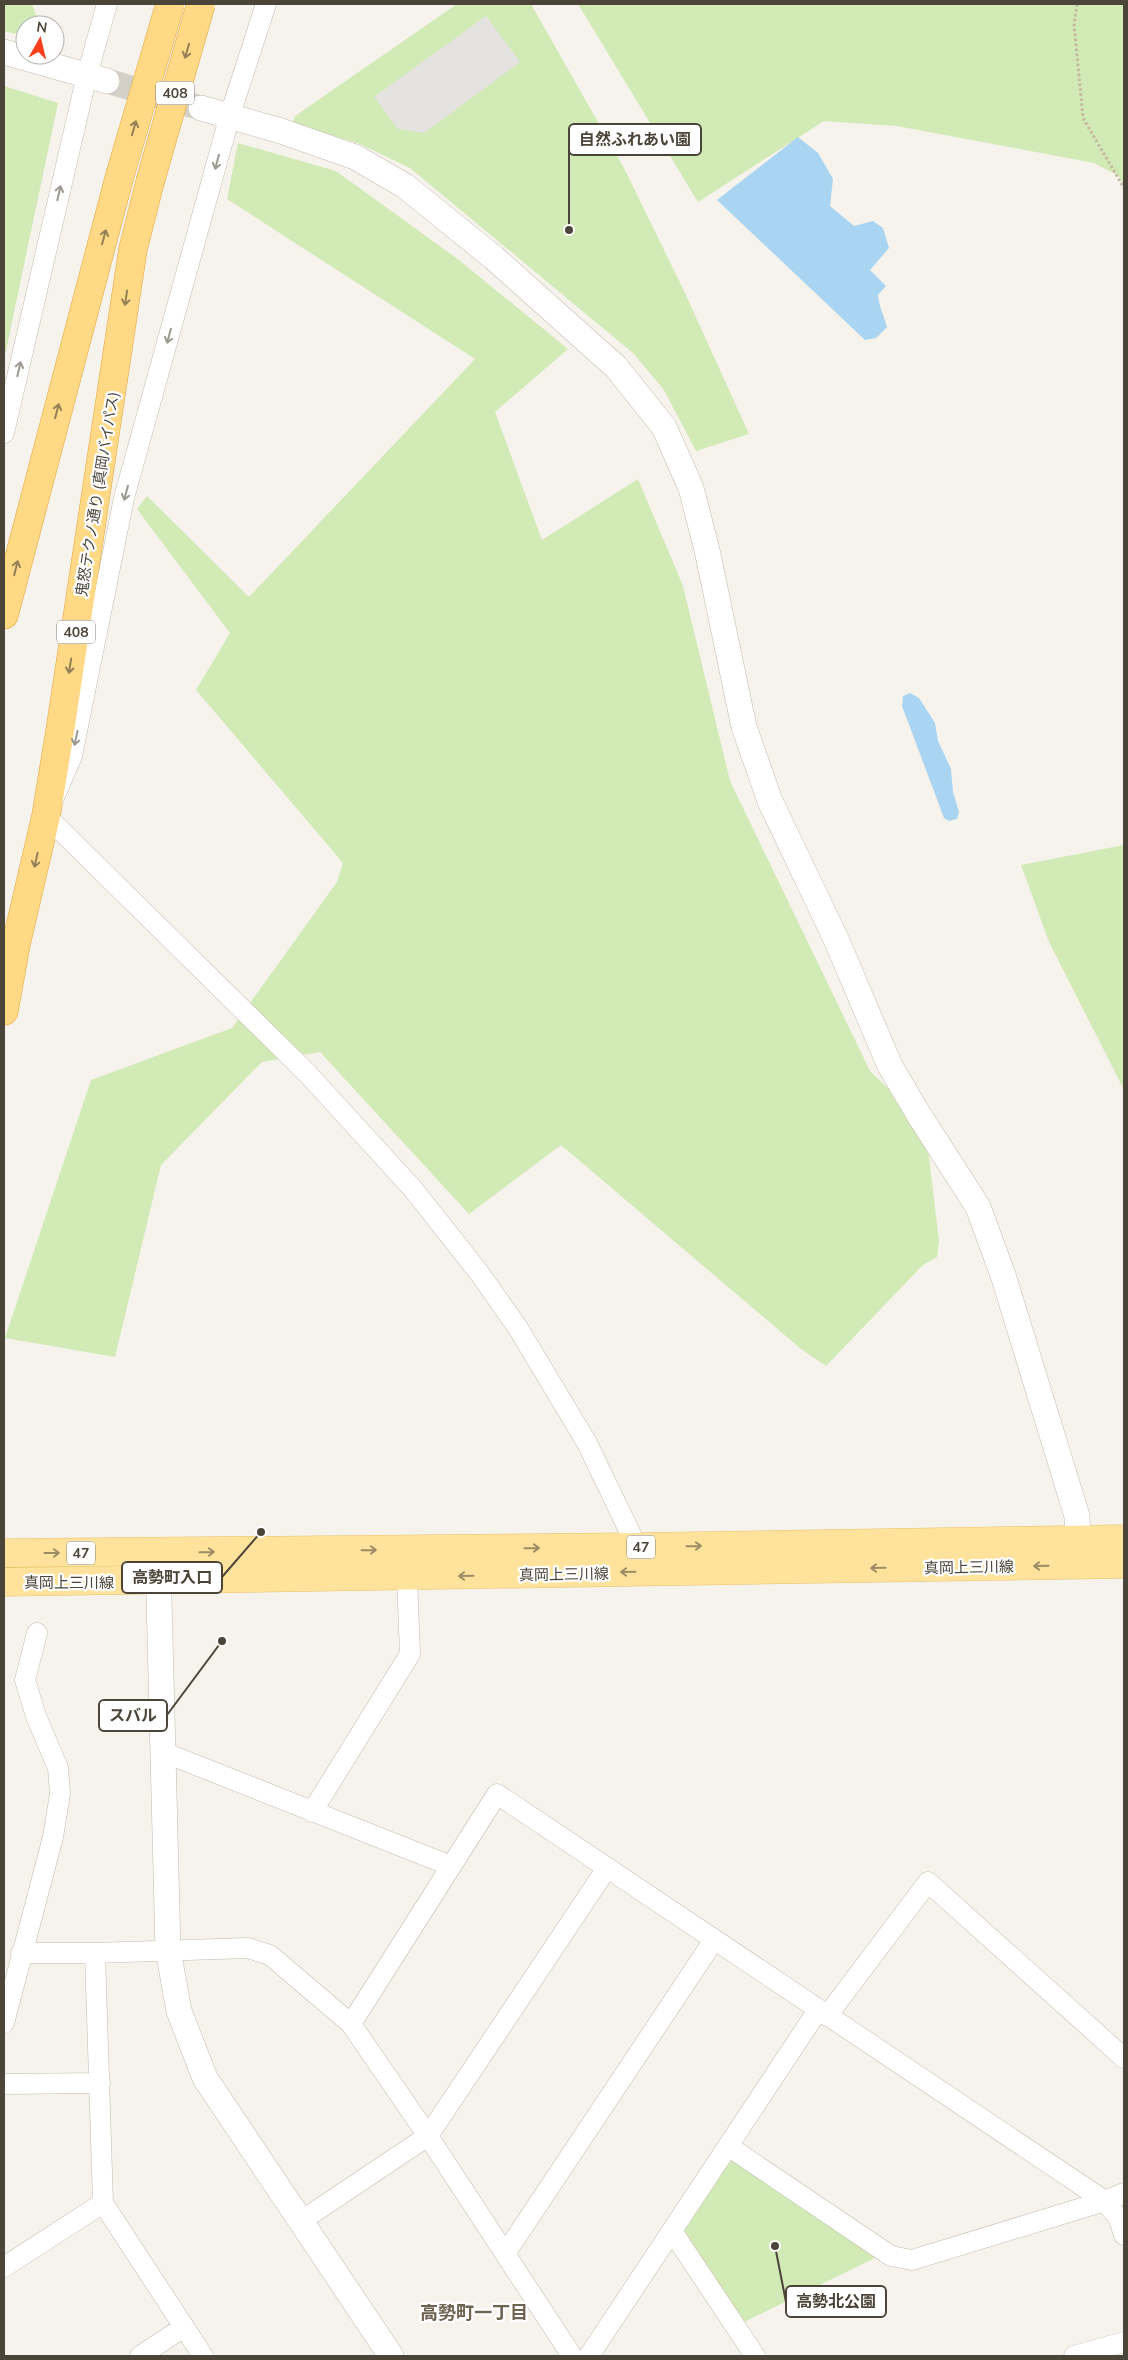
<svg xmlns="http://www.w3.org/2000/svg" width="1128" height="2360" font-family="Mulish,'Noto Sans JP',sans-serif">
	<rect width="100%" height="100%" fill="#f6f3ec"/>
	<path fill="#d2eab5" d="M 4,4 L 32,4 L 40,25 L 25,25 L 25,36 L 4,31 Z
		M 457,4 L 531,4 L 624,168 L 684,291 L 749,434 L 696,451 L 664,390 L 633,353 L 410,168 L 360,144 L 293,123 L 295,116 Z
		M 578,4 L 1124,4 L 1124,186 L 1119,176 L 1094,163 L 897,126 L 824,121 L 698,202 Z
		M 4,86 L 58,103 L 4,360 Z
		M 238,143 L 336,171 L 459,260 L 568,349 L 495,412 L 542,540 L 638,479 L 683,586 L 730,781 L 870,1071 L 925,1124 L 939,1241 L 937,1257 L 923,1265 L 826,1366 L 801,1349 L 561,1145 L 469,1214 L 320,1052 L 262,1062 L 161,1165 L 115,1357 L 5,1338 L 91,1080 L 232,1028 L 337,882 L 343,863 L 196,690 L 230,633 L 137,509 L 147,496 L 249,597 L 475,359 L 227,199 Z
		M 1124,845 L 1124,1090 L 1049,942 L 1021,865 Z
		M 731,2161 L 749,2165 L 877,2257 L 742,2323 L 681,2227 Z"/>
	<path fill="#e5e3e0" d="M 486,16 L 520,62 L 424,133 L 398,129 L 374,97 Z"/>
	<path fill="#a9d4f2" d="M 798,137 L 818,153 L 833,179 L 830,206 L 854,226 L 873,221 L 883,228 L 889,248 L 870,270 L 886,286 L 878,295 C 879,307 884,316 887,327 L 876,338 L 865,340 L 717,200 Z
		M 910,693 L 919,698 L 935,723 L 938,741 L 951,769 L 953,792 L 959,812 L 957,819 L 949,821 L 944,818 L 902,706 L 903,696 Z"/>
	<g fill="none" stroke-linecap="round" stroke-linejoin="round">
		<path stroke="#d4d0c8" stroke-width="25" stroke-dasharray="25 12" stroke-linecap="butt" d="M 107,81 L 201,108"/>
		<defs>
			<path id="minor" d="M 266,4 L 230,115 L 124,498 L 72,756 L 46,816 L 307,1073 L 413,1189 L 480,1274 L 518,1328 L 587,1443 L 637,1547
				M 4,433 L 87,75 L 107,4
				M 163,1752 L 451,1866
				M 312,1812 L 410,1654 L 407,1577
				M 21,1953 L 95,1953 L 248,1948 L 270,1955 L 351,2024 L 428,2136 L 572,2356
				M 95,1953 L 103,2203 L 203,2356
				M 827,2016 L 928,1882 L 1124,2058
				M 4,2023 L 53,1837 L 60,1794 L 58,1768 L 36,1716 L 25,1680 L 37,1633
				M 351,2024 L 497,1794 L 1105,2201 L 1119,2219 L 1124,2235
				M 4,2084 L 100,2083
				M 728,2146 L 891,2256 L 912,2260 L 1105,2201 L 1124,2193
				M 301,2221 L 428,2136 L 607,1868
				M 672,2231 L 755,2356
				M 505,2254 L 714,1940
				M 4,2267 L 103,2203
				M 140,2356 L 184,2327
				M 589,2356 L 818,2010
				M 1074,2356 L 1124,2342"/>
			<path id="tertiary" d="M 4,52 L 107,81
				M 201,108 L 281,131 L 355,157 L 405,186 L 494,258 L 616,367 L 664,427 L 691,488 L 707,550 L 744,727 L 770,801 L 836,939 L 890,1066 L 919,1115 L 978,1207 L 1003,1275 L 1077,1516 L 1079,1560
				M 158,1559 L 168,1950 L 179,2011 L 205,2078 L 391,2356"/>
			<path id="primary" d="M 4,1553 L 637,1547 L 1124,1539
				M 4,1582 L 1124,1564"/>
			<path id="trunk" d="M 4,615 L 120,175
				M 4,1011 L 16,944 L 46,816 L 60,731 L 133,249 L 150,182"/>
		</defs>
		<use href="#minor" stroke="#c2bbae" stroke-width="21"/>
		<use href="#tertiary" stroke="#c2bbae" stroke-width="26"/>
		<use href="#primary" stroke="#e6c16a" stroke-width="29"/>
		<use href="#trunk" stroke="#e0a43c" stroke-width="29"/>
		<path stroke="#c4b79f" stroke-width="3" stroke-dasharray="2.5 2.5" stroke-linecap="butt" d="M 1077,4 L 1074,24 L 1083,118 L 1124,188"/>
		<use href="#minor" stroke="#fff" stroke-width="20"/>
		<use href="#tertiary" stroke="#fff" stroke-width="25"/>
		<use href="#primary" stroke="#ffe39c" stroke-width="28"/>
		<use href="#trunk" stroke="#ffd985" stroke-width="28"/>
		<defs>
			<path id="trunk-bridge" d="M 120,175 L 170,4
				M 150,182 L 201,4"/>
		</defs>
		<use href="#trunk-bridge" stroke="#e0a43c" stroke-width="29" stroke-linecap="butt"/>
		<use href="#trunk-bridge" stroke="#ffd985" stroke-width="28"/>
	</g>
	<defs><path id="oneway-shaft" d="M-6 0H5M1.5-3L5.5 0L1.5 3" fill="none" stroke-width="1.6" stroke-linecap="round" stroke-linejoin="round" transform="scale(1.25)"/></defs>
	<g stroke="#938057">
		<use href="#oneway-shaft" transform="translate(187 51) rotate(106)"/>
		<use href="#oneway-shaft" transform="translate(134 128) rotate(-74)"/>
		<use href="#oneway-shaft" transform="translate(104 237) rotate(-75)"/>
		<use href="#oneway-shaft" transform="translate(126 298) rotate(98)"/>
		<use href="#oneway-shaft" transform="translate(57 411) rotate(-75)"/>
		<use href="#oneway-shaft" transform="translate(16 568) rotate(-76)"/>
		<use href="#oneway-shaft" transform="translate(70 666) rotate(99)"/>
		<use href="#oneway-shaft" transform="translate(36 860) rotate(103)"/>
	</g>
	<g stroke="#9c9892">
		<use href="#oneway-shaft" transform="translate(217 162) rotate(105)"/>
		<use href="#oneway-shaft" transform="translate(59 193) rotate(-77)"/>
		<use href="#oneway-shaft" transform="translate(169 336) rotate(105)"/>
		<use href="#oneway-shaft" transform="translate(19 369) rotate(-77)"/>
		<use href="#oneway-shaft" transform="translate(126 493) rotate(105)"/>
		<use href="#oneway-shaft" transform="translate(76 738) rotate(102)"/>
	</g>
	<g stroke="#9c8c66">
		<use href="#oneway-shaft" transform="translate(694 1546) rotate(-1)"/>
		<use href="#oneway-shaft" transform="translate(532 1548) rotate(-1)"/>
		<use href="#oneway-shaft" transform="translate(369 1550) rotate(-1)"/>
		<use href="#oneway-shaft" transform="translate(207 1552) rotate(-1)"/>
		<use href="#oneway-shaft" transform="translate(52 1553)"/>
		<use href="#oneway-shaft" transform="translate(1041 1566) rotate(179)"/>
		<use href="#oneway-shaft" transform="translate(878 1568) rotate(179)"/>
		<use href="#oneway-shaft" transform="translate(628 1572) rotate(179)"/>
		<use href="#oneway-shaft" transform="translate(466 1576) rotate(179)"/>
	</g>
	<g text-anchor="middle" dominant-baseline="central" stroke-width="4.5" stroke-linejoin="round" paint-order="stroke">
		<g fill="#fff" stroke="#817c74" stroke-width="1">
			<rect x="156" y="81.5" width="38" height="23" rx="4"/>
			<rect x="57" y="620.5" width="38" height="23" rx="4"/>
			<rect x="627" y="1535.5" width="28" height="23" rx="4"/>
			<rect x="67" y="1541.5" width="28" height="23" rx="4"/>
		</g>
		<g font-size="14" font-weight="bold" fill="#4b4439">
			<text x="175" y="93">408</text>
			<text x="76" y="632">408</text>
			<text x="641" y="1547">47</text>
			<text x="81" y="1553">47</text>
		</g>
		<g font-size="15" fill="#4b4439" stroke="#fff">
			<text transform="translate(97 494) rotate(-81)">鬼怒テクノ通り (真岡バイパス)</text>
			<text transform="translate(969 1567) rotate(-1)">真岡上三川線</text>
			<text transform="translate(564 1574) rotate(-1)">真岡上三川線</text>
			<text x="69" y="1582">真岡上三川線</text>
		</g>
		<g font-size="18" font-weight="bold" fill="#6e6250" stroke="#fff">
			<text x="474" y="2312">高勢町一丁目</text>
		</g>
	</g>
	<path fill="none" stroke="#4b4439" stroke-width="2" d="M569 230L569 140M261 1532L222 1577M222 1641L167 1715M775 2246L786 2302"/>
	<g fill="#4b4439" stroke="#fff" stroke-width="2">
		<circle cx="569" cy="230" r="5"/>
		<circle cx="261" cy="1532" r="5"/>
		<circle cx="222" cy="1641" r="5"/>
		<circle cx="775" cy="2246" r="5"/>
	</g>
	<g fill="#fff" stroke="#4b4439" stroke-width="2">
		<rect x="569" y="124" width="132" height="31" rx="5"/>
		<rect x="122" y="1562" width="100" height="31" rx="5"/>
		<rect x="99" y="1700" width="68" height="31" rx="5"/>
		<rect x="786" y="2286" width="100" height="31" rx="5"/>
	</g>
	<g font-size="16" text-anchor="middle" font-weight="bold" fill="#4b4439">
		<text x="635" y="145">自然ふれあい園</text>
		<text x="172" y="1583">高勢町入口</text>
		<text x="133" y="1721">スバル</text>
		<text x="836" y="2307">高勢北公園</text>
	</g>
	<rect width="1128" height="2360" fill="none" stroke="#4b4439" stroke-width="10"/>
	<g transform="translate(40 40) rotate(8)"><circle r="24" fill="#ffffff" stroke="#b7b4b0"/>
	<path d="M0-4L9 19L0 12L-9 19Z" fill="#fc3f1d"/>
	<text y="-8" font-size="14" font-weight="bold" text-anchor="middle" fill="#4b4439">N</text>
	</g>
</svg>
